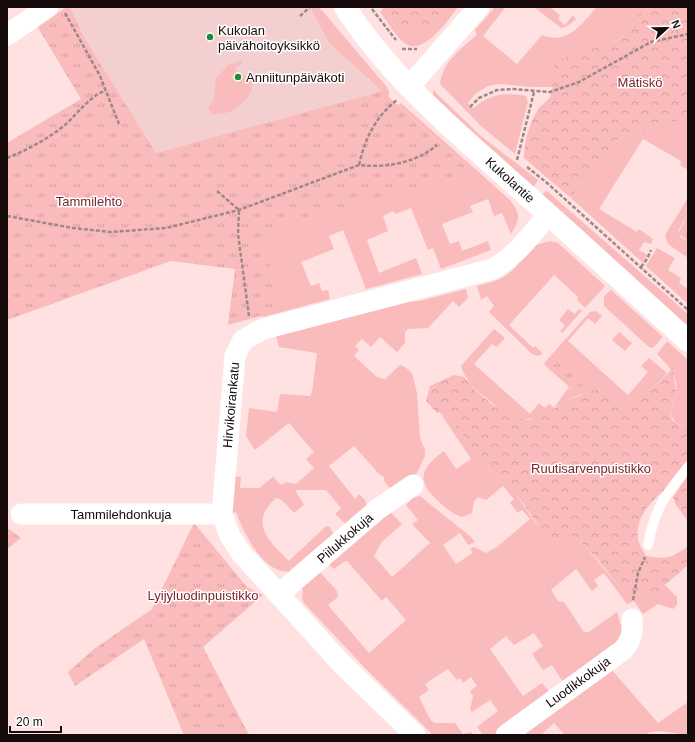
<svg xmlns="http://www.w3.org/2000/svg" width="695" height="742" font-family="Arial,sans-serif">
	<defs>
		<pattern id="forest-crowns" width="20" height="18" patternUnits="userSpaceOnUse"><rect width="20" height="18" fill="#f9bbbb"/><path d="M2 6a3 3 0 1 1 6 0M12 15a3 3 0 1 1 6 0" fill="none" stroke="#d59f9f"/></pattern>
		<pattern id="park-tufts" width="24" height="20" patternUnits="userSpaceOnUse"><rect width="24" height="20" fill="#f9bbbb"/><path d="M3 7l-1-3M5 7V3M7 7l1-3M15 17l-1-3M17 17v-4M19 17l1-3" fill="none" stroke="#d59f9f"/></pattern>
	</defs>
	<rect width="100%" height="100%" fill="#ffe1e1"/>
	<path fill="#f3d0cf" d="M 70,7 L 310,7 L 329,43 L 382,91 L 156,153 L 84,37 Z"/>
	<path fill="#f9bbbb" d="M 313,7 L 319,7 L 386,86 C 390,92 390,95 386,101 L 375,93 L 382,91 L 329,43 L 311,9 Z
		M 381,7 L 383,7 L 392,22 L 448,16 L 448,7 L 458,7 C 448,20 422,59 403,42 C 394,34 387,21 380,12 L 383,9 Z
		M 495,7 L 505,8 L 483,36 L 517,64 L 542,35 C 569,45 580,25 597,7 L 622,7 L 637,19 L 649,7 L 651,7 L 619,40 L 604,45 L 553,85 L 553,87 L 531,87 L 500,84 L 488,86 L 475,94 L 468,103 L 472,108 C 477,107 478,104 483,101 C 496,93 512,93 526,96 L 528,102 L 515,154 L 481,126 L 440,84 C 443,61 461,49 477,35 L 475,30 Z
		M 534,7 L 550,7 L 560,15 L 558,19 L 565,25 L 573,15 L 576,19 L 566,27 L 561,28 Z
		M 242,60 L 241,64 L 237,66 L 235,70 C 240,75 249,75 252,83 C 254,93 242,105 235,109 C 229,113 220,114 213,115 L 210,112 L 208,107 L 214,100 L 216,78 L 228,65 Z
		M 433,90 L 481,136 L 538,180 L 533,188 L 439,105 L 433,94 Z
		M 401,103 L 510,200 C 521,215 520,219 511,234 L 502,213 L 494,216 L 488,199 L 470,206 L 473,212 L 442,224 L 450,244 L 459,241 L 462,251 L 488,241 L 491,250 L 441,269 L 433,248 L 428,250 L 411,208 L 395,214 L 393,211 L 383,216 L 388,231 L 367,240 L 379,273 L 416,258 L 422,274 L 366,289 L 343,230 L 329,236 L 334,249 L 301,262 L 311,286 L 319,283 L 322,291 L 328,290 L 330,299 L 263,317 L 256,310 L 258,210 L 473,173 L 398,105 Z
		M 688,118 L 688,170 L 680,165 L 681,161 L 643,139 L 599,209 L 637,232 L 639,229 L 653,239 L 651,244 L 644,242 L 639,250 L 647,255 L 643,263 L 571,198 L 618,139 L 641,130 Z
		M 547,191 L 688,314 L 688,329 L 541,195 Z
		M 688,198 L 688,214 L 679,229 L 680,237 L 688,241 L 688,258 L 668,244 L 665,235 Z
		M 532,241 L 536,245 L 550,241 L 558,243 L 605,286 L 585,308 L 577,300 L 578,297 L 554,275 L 509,325 L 533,348 L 535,346 L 543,354 L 538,356 L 532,354 L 489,312 L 494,306 L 487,296 L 481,300 L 477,286 C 512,278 515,270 532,241 Z
		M 657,248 L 675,258 L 668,270 L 681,278 L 679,283 L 688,289 L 688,304 L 646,266 Z
		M 466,289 L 468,298 L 459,307 L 453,301 L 428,328 L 408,329 L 405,332 L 405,343 L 397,352 L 380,337 L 371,347 L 362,339 L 355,346 L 359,350 L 354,356 L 377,377 L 385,379 L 400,365 L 405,367 L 412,373 L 417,393 L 420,438 L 425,450 L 425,456 L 417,473 L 391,489 L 384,481 L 384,477 L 379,474 L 354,446 L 329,466 L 355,499 L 359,494 L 365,500 L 368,510 L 348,526 L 335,514 L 341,508 L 326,490 L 295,490 L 304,505 L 294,513 L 282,500 L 276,498 C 248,523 269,541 289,561 L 326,526 L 330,527 L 334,536 L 289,575 L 287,571 C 264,574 242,530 236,512 L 230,514 L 232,476 L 241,477 L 240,488 L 259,488 L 273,477 L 281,485 L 286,482 L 296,484 L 314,468 L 306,459 L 314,452 L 289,423 L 255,450 L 246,436 L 249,408 L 277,412 L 280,394 L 310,396 L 312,392 L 317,353 L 279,347 L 276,336 L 397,302 L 420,301 Z
		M 611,290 L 663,337 L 653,348 L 649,347 L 604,306 L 604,296 Z
		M 568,309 L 575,314 L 579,309 L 582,311 L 562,333 L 560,331 L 565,326 L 559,320 Z
		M 596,311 L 602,316 L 595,324 L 588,318 L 568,341 L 628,395 L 648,372 L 641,366 L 649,358 L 667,373 L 654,387 L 626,402 L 619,401 L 597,389 C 589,393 580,394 572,398 C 553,409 530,427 507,416 C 501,413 495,405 489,400 C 476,391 466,382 461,366 L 494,329 L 505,338 L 497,347 L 492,344 L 474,364 L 530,414 L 539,403 L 545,408 L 549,404 L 554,408 L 569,387 L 575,392 L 562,356 L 548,368 L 544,364 L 545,362 L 590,312 Z
		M 619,332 L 632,343 L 625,351 L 612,340 Z
		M 667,341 L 688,360 L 688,427 C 676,426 673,421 670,410 C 684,386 674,371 657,354 Z
		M 441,414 L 451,420 L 472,448 L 487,460 L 491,477 L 501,480 L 512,489 L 537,525 L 570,535 L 584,545 L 622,590 L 642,596 L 654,597 L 665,585 L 677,597 L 677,605 L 673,609 L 658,604 L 643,614 L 634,601 L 627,604 L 604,573 L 594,580 L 598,586 L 592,591 L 576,569 L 551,590 L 558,601 L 564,602 L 584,632 L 589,632 L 617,612 L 624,636 L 565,685 L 552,665 L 543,670 L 532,654 L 543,646 L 534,633 L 514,645 L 506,636 L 490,649 L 523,696 L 542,683 L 552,695 L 496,735 L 483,735 L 477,727 L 498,711 L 490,700 L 472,712 L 470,709 L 473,696 L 470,691 L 477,686 L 471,677 L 463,683 L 460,678 L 457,680 L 448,669 L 425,684 L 429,690 L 419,697 L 430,719 L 434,723 L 455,723 L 463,734 L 471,732 L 473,735 L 433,735 L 366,669 L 304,603 L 302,599 L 303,590 L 299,586 L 317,569 L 337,591 L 338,597 L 328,605 L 369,653 L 406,620 L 386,597 L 382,601 L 347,561 L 345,561 L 334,569 L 326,562 L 389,511 L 402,524 L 381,543 L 374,556 L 392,577 L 430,543 L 412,524 L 418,520 L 406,505 L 413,498 L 420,496 L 471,537 L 475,542 L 468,545 L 460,533 L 443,545 L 456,564 L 473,553 L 470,549 L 474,547 L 486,553 L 497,547 L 530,519 L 522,510 L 518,513 L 510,503 L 514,499 L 503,486 L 486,500 L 478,497 L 474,501 L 472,513 L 462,517 C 452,514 446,508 438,501 C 416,481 420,468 444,451 L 456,469 L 471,459 Z
		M 611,669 L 658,723 L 688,702 L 688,734 C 675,736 657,726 645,735 L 565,735 L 554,723 L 541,735 L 517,735 Z"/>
	<path fill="url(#forest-crowns)" d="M 383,7 L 448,7 L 448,16 C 424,28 418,31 392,22 Z
		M 651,7 L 688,7 L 688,118 L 641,130 L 618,139 L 571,198 L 524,158 C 524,142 530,121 539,108 C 543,103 550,100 551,94 C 555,81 549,74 556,61 L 619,40 Z
		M 672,369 L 677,394 L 670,410 L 672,420 L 680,426 L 688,427 C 688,437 691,451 687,460 C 677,489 633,503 638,539 C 639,544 643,551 646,556 C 667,559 671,559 688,546 L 688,565 L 665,585 L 654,597 L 642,596 L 622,590 L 599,561 L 584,545 L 570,535 L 555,542 L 546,539 C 534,519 514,483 491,477 L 487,460 L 472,448 L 451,420 L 439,412 L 437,413 L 426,401 L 430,386 L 454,375 L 464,377 L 477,392 L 507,416 L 528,420 L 556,408 L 571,399 L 597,389 L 619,401 L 626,402 L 654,387 Z
		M 688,475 L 688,521 L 676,505 L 673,497 Z"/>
	<path fill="url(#park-tufts)" d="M 67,7 L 70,7 L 84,37 L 156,153 L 382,91 L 473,173 L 260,231 L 282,310 L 228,325 L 235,269 L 171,261 L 7,320 L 7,143 L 81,99 L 37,26 Z
		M 622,7 L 649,7 L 637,19 Z
		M 688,214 L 688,241 L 678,234 Z
		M 562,356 L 588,379 L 575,392 L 548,368 Z
		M 194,523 L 247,587 L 263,595 L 203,647 L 249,735 L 184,735 L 144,639 L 75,686 L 68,672 L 94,649 L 152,609 Z
		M 9,529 L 21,538 L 7,549 L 7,530 Z"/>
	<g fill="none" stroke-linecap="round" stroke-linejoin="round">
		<path stroke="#9e8888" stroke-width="2.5" stroke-dasharray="4 2" stroke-linecap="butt" d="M 372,9 L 396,40
			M 65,13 L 100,76 L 119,124
			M 300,16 L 310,7
			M 402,49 L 417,49
			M 470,107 L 479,98 L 497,90 L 513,89 L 550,92 L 579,82 L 651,42 L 688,34
			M 7,158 C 27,150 50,138 66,124 C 79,112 89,97 106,90
			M 517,160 L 534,92
			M 359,165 C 365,139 375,117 397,100
			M 527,167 L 546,182 L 688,310
			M 217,191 L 239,210 L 238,234 L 249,316
			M 7,216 L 73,228 L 111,232 L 166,228 L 239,210 L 359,165 C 386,168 416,163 437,145
			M 641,267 L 647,259 L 651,250
			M 633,600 L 638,573 L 645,557"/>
		<path stroke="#fff" stroke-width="10" d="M 648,545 C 655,507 665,496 688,467"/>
		<path stroke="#fff" stroke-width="21" d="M 7,35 L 48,7
			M 409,87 L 479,7
			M 21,514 L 222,514
			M 279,594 L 378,509 L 413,485
			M 415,735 L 340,662 L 242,554 L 230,536 L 222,514 L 235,356 L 243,340 L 263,329 L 493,269 C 516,256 531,235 548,215
			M 506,735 L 623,650 C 632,640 633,632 632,619"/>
		<path stroke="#fff" stroke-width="22" d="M 345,7 C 389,76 453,129 513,183 C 572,235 630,289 688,341"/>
	</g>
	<g fill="#24883d" stroke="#fff" stroke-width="1.5">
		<circle cx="210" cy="37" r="4"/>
		<circle cx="238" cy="77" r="4"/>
	</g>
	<g text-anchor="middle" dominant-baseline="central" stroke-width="3" stroke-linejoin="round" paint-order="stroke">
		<g font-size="13" fill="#160a0b" stroke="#fff" text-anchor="start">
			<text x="218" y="30">Kukolan<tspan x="218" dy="15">päivähoitoyksikkö</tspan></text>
			<text x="246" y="77">Anniitunpäiväkoti</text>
		</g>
		<g font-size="13" fill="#7d232e" stroke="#fff">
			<text x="640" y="82">Mätiskö</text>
			<text x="89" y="201">Tammilehto</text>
			<text x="591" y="468">Ruutisarvenpuistikko</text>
			<text x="203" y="595">Lyijyluodinpuistikko</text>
		</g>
		<g font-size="13" fill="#160a0b" stroke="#fff">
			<text transform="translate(510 180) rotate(42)">Kukolantie</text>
			<text transform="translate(231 405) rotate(-85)">Hirvikoirankatu</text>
			<text x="121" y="514">Tammilehdonkuja</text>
			<text transform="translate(345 538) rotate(-41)">Piilukkokuja</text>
			<text transform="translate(578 682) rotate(-36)">Luodikkokuja</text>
		</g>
	</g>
	<rect width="695" height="742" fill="none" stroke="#160a0b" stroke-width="16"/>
	<g transform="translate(667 28) rotate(68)" stroke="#ffffff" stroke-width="3" paint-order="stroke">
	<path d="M0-3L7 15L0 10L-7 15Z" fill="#160a0b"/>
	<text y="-6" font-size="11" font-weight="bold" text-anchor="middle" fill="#160a0b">N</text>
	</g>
	<path d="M10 726v6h51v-6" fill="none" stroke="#160a0b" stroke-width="2"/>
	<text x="16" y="726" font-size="12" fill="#160a0b" stroke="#ffffff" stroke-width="3" paint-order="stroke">20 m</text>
</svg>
